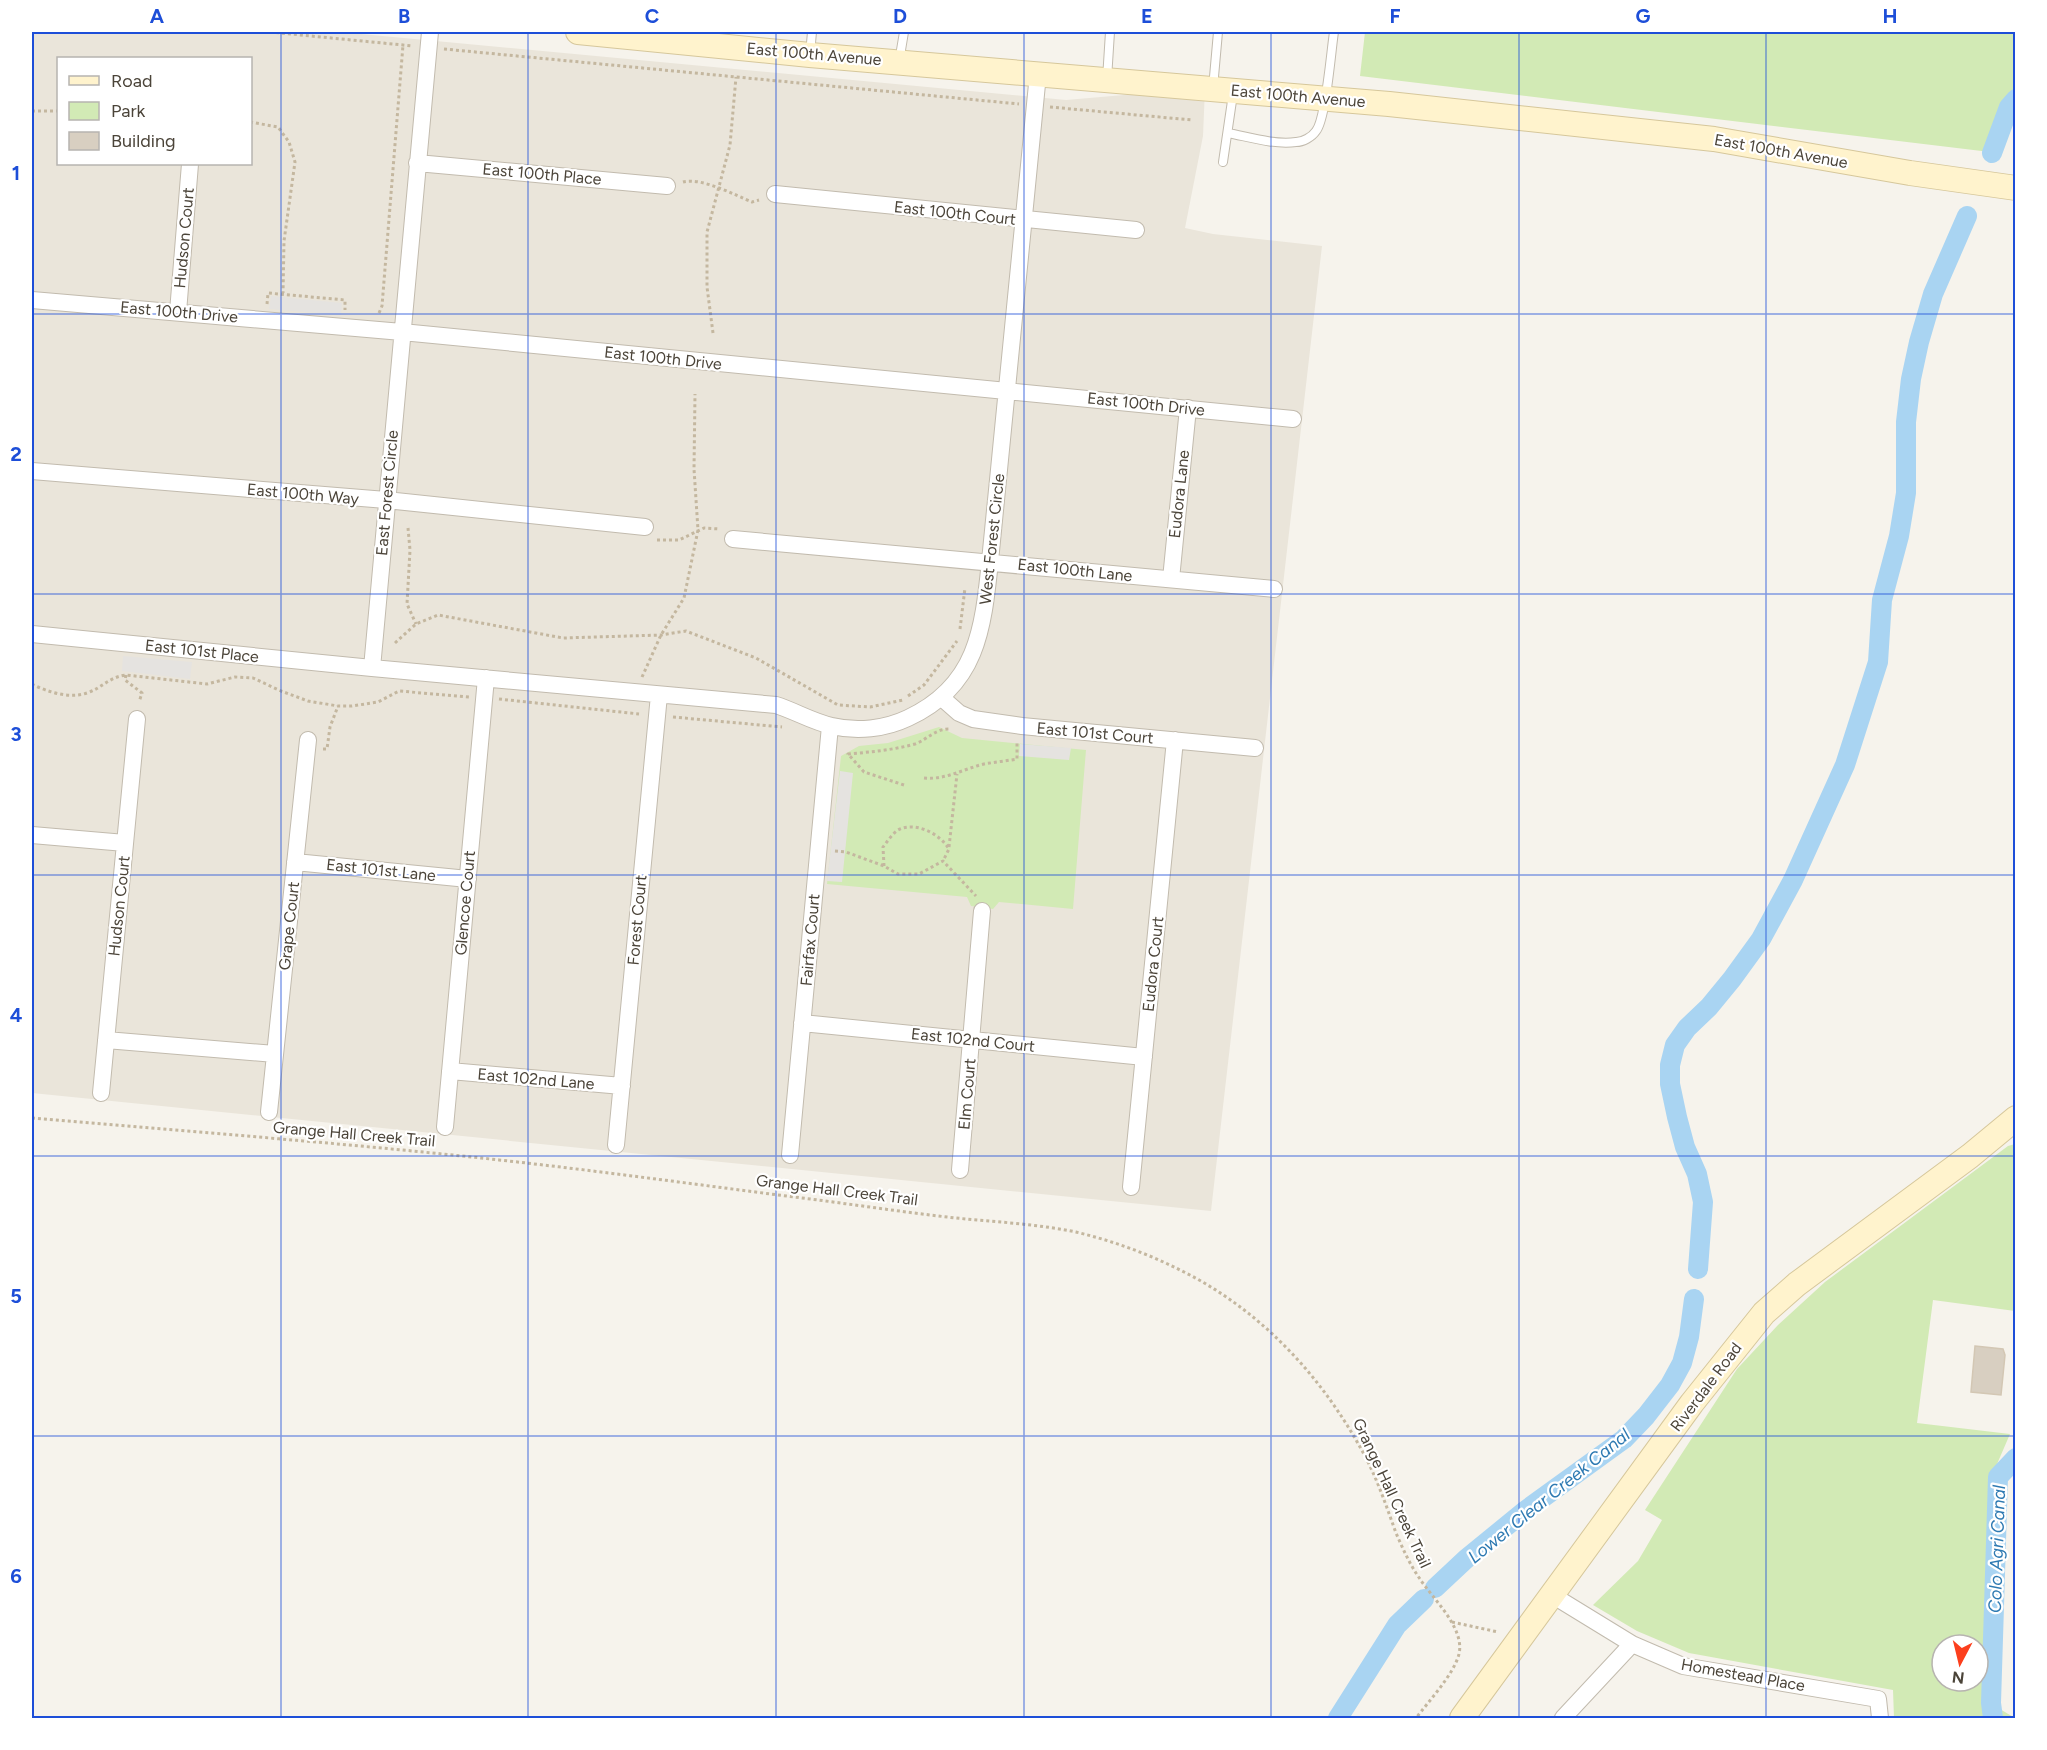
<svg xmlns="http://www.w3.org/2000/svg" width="2047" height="1750" font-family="Figtree,sans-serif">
	<rect width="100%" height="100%" fill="#f6f3ec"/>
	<path fill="#eae5da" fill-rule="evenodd" d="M 32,32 L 340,32 L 1066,100 L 1205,88 L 1203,136 L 1185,228 L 1213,234 L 1322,246 L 1211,1211 L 32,1093 ZM 58,58 L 250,58 L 250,164 L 58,164 Z"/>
	<path fill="#d2eab5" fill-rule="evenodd" d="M 1365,32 L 2015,32 L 2015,91 L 1990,152 L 1360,76 Z
		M 939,727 L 962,738 L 1086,750 L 1073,909 L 999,902 L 993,909 L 971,906 L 967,897 L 827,884 L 841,756 L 859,746 L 888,743 Z
		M 2015,1144 L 2015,1311 L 1933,1300 L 1917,1423 L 2010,1434 L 1991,1478 L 1983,1699 L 2015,1718 L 1894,1718 L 1893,1690 L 1689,1653 L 1637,1631 L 1593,1605 L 1638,1561 L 1662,1520 L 1645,1510 L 1737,1369 L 1778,1325 L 1825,1282 L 2008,1146 ZM 1942,1645 L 1978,1645 L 1978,1681 L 1942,1681 Z"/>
	<path fill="#e5e3e0" d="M 271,296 L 342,303 L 341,315 L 269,309 Z
		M 123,656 L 192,662 L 190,679 L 122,671 Z
		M 1020,744 L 1071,748 L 1069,760 L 1019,756 Z
		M 840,771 L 853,773 L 842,882 L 827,881 Z"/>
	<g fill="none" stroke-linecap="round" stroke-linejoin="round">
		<path stroke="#a9d4f2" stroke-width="20" d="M 1992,153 L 2009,107 L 2016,99
			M 1698,1269 L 1703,1202 L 1697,1174 L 1685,1147 L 1677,1117 L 1670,1084 L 1670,1065 L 1675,1045 L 1687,1028 L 1709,1007 L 1732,979 L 1761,939 L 1793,880 L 1845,765 L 1878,662 L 1882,600 L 1899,536 L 1906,493 L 1906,422 L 1911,379 L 1919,342 L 1933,294 L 1967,216
			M 1435,1588 L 1466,1559 L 1526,1510 L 1624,1439 L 1646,1416 L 1670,1385 L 1682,1363 L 1689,1337 L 1694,1299
			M 1338,1718 L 1397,1625 L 1424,1599
			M 1993,1718 L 1991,1703 L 1998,1477 L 2016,1458"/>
	</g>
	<path fill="#d8cfc1" stroke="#d3c7b4" stroke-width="1.5" d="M 1975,1346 L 2003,1349 L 2005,1355 L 2001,1395 L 1971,1392 Z"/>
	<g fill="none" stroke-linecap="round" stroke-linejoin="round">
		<defs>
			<path id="lane" d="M 810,54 L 812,32
				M 899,62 L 904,32
				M 1107,79 L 1110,32
				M 1213,88 L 1218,32
				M 1228,133 C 1249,137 1274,145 1296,142 C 1303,142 1312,137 1316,131 C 1326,119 1331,51 1334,32
				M 1223,162 L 1233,94"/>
			<path id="street" d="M 430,32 L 372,668 L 776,705 C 795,711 813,722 832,726 C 857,732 885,729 908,718 C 977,686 983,630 990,561 L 1038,74
				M 417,163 L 667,186
				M 775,194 L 1136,230
				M 32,300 L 402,332 L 1293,419
				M 178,312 L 190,164
				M 32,471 L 386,500 L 645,527
				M 733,539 L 1274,589
				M 1171,579 L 1188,408
				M 32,634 L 372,668
				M 942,698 L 959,713 L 973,719 L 1022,726 L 1255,748
				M 32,835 L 125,843
				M 295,862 L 468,879
				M 802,1023 L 1144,1057
				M 106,1040 L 275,1054
				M 450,1071 L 622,1086
				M 101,1093 L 137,719
				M 269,1112 L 308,740
				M 445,1127 L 486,678
				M 616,1145 L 659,695
				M 790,1155 L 830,726
				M 960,1170 L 982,911
				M 1131,1187 L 1175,740
				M 1552,1595 L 1632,1644 L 1683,1666 L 1878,1699 L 1880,1718
				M 1563,1718 L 1632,1644"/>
			<path id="secondary" d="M 578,32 L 810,55 L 1389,104 L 1714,139 L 1910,173 L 2016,188
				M 1462,1718 L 1692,1403 L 1764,1313 L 1797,1284 L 1970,1156 L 2016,1118"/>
		</defs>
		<use href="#lane" stroke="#c2bbae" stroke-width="10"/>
		<use href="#street" stroke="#c2bbae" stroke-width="18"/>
		<use href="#secondary" stroke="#d6c79b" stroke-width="26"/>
		<path stroke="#c4b79f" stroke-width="3" stroke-dasharray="3 3" stroke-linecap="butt" d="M 270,32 L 413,46
			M 444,49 L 1019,104
			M 1050,107 L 1192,120
			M 32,111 L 58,111
			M 250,122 L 278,127 L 289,142 L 295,162 L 284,241 L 283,293
			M 683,182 C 701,177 735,195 752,202 L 759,200
			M 267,304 L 268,293 L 345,300 L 345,310
			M 379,313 L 382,306 L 403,45
			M 713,333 L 707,287 L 707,232 L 730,145 L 736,77
			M 408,528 L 410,550 L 407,604 L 416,624
			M 657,540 L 679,540 L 704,528 L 720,529
			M 960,629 L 965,588
			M 395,643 L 416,624 L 438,615 L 563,638 L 661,635 L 686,631 L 756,658 L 838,705 L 870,707 L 903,700
			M 126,675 L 125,680 L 142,693 L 139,702
			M 642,677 L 661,635 L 684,598 L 698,530 L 694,469 L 695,394
			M 32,684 C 47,692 70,699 87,693 C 102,688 109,677 126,675 L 207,684 L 235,677 L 253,678 L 281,691 L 308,701 L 338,706 L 352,706 L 378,702 L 399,691 L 469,697
			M 908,696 L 924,685 L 957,641
			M 499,699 L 639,714
			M 673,717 L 782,727
			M 323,749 L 327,749 L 330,727 L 338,706
			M 924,778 C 946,780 963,769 984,764 C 995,762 1006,761 1017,759 L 1017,742
			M 904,785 L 864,772 L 848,754 C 871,752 893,750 915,744 C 928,739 935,729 949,729
			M 949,847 L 957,774
			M 835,851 L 846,852 L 884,866 L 898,874 L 919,874 L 943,861 L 976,896
			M 884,866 L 883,847 C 888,841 893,832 900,829 C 917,822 940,834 949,849 L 943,861
			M 32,1118 C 181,1131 332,1142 481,1158 C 594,1170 706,1186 818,1200 C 864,1206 910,1213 956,1218 C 996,1222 1037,1224 1076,1232 C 1113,1241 1149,1254 1182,1271 C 1263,1311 1326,1381 1367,1460 C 1379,1484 1387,1508 1396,1533 C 1403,1549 1410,1565 1420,1579 C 1433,1599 1465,1628 1459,1654 C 1454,1674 1429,1701 1416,1718
			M 1452,1622 L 1498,1632"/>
		<use href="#lane" stroke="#fff" stroke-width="8"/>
		<use href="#street" stroke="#fff" stroke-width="16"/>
		<use href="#secondary" stroke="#fff3cd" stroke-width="24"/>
	</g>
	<path fill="none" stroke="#1d4ed8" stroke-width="1.5" stroke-opacity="0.55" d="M 281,32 L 281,1718M 528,32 L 528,1718M 776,32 L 776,1718M 1024,32 L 1024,1718M 1271,32 L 1271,1718M 1519,32 L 1519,1718M 1766,32 L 1766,1718M 32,314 L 2016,314M 32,594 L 2016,594M 32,875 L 2016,875M 32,1156 L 2016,1156M 32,1436 L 2016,1436"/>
	<g text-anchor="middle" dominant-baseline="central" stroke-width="4.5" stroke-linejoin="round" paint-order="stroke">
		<g font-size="16" fill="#4b4439" stroke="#fff">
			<text transform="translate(814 54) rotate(5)">East 100th Avenue</text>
			<text transform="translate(1298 96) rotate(5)">East 100th Avenue</text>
			<text transform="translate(1781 151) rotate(10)">East 100th Avenue</text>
			<text transform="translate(542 174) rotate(5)">East 100th Place</text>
			<text transform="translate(955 213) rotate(6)">East 100th Court</text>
			<text transform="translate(184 238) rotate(-85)">Hudson Court</text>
			<text transform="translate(179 312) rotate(5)">East 100th Drive</text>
			<text transform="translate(663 358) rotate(6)">East 100th Drive</text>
			<text transform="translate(1146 404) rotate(6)">East 100th Drive</text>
			<text transform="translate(387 493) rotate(-85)">East Forest Circle</text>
			<text transform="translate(303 494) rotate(5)">East 100th Way</text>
			<text transform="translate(1179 494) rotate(-84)">Eudora Lane</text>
			<text transform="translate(992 539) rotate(-84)">West Forest Circle</text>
			<text transform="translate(1075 570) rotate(6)">East 100th Lane</text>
			<text transform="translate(202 651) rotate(6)">East 101st Place</text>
			<text transform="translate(1095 733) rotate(5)">East 101st Court</text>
			<text transform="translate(381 870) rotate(6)">East 101st Lane</text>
			<text transform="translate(465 903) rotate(-85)">Glencoe Court</text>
			<text transform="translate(119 906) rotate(-84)">Hudson Court</text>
			<text transform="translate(637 920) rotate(-85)">Forest Court</text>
			<text transform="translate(289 926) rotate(-84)">Grape Court</text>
			<text transform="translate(810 940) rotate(-85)">Fairfax Court</text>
			<text transform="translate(1153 964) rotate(-84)">Eudora Court</text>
			<text transform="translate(973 1040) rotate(6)">East 102nd Court</text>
			<text transform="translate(536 1079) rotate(5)">East 102nd Lane</text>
			<text transform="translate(967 1094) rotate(-85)">Elm Court</text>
			<text transform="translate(354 1134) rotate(5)">Grange Hall Creek Trail</text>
			<text transform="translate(837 1190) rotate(7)">Grange Hall Creek Trail</text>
			<text transform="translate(1706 1387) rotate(-53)">Riverdale Road</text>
			<text transform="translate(1392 1493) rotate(65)">Grange Hall Creek Trail</text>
			<text transform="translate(1743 1675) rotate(10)">Homestead Place</text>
		</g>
		<g font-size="18" font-style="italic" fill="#2e7ab2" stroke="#fff">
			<text transform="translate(1549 1496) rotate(-39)">Lower Clear Creek Canal</text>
			<text transform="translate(1997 1549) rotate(-88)">Colo Agri Canal</text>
		</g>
	</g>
	<rect width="2047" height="1750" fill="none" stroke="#ffffff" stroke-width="66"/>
	<rect x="57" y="57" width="195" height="108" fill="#ffffff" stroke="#b7b4b0" stroke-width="1.5"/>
	<rect x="69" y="76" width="30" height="9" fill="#fff3cd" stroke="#b7b4b0" stroke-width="1.5"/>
	<text x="111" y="87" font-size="18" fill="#4b4439">Road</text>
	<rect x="69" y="102" width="30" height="18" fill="#d2eab5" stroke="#b7b4b0" stroke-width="1.5"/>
	<text x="111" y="117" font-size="18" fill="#4b4439">Park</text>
	<rect x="69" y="132" width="30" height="18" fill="#d8cfc1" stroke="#b7b4b0" stroke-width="1.5"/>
	<text x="111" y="147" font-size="18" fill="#4b4439">Building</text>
	<g transform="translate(1960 1663) rotate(187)"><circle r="28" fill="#ffffff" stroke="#b7b4b0" stroke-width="1.5"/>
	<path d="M0-4.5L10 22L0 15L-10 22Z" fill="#fc3f1d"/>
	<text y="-9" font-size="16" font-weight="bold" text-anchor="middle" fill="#4b4439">N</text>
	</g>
	<rect x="33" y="33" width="1981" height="1684" fill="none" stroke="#1d4ed8" stroke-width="2"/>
	<g font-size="20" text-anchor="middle" font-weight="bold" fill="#1d4ed8">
		<text x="157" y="23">A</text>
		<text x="404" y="23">B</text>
		<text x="652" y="23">C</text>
		<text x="900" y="23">D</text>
		<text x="1147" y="23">E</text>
		<text x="1395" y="23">F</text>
		<text x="1643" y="23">G</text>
		<text x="1890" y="23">H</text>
		<text x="16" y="180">1</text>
		<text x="16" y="461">2</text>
		<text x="16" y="741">3</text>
		<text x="16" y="1022">4</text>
		<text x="16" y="1303">5</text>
		<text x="16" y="1583">6</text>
	</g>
</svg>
